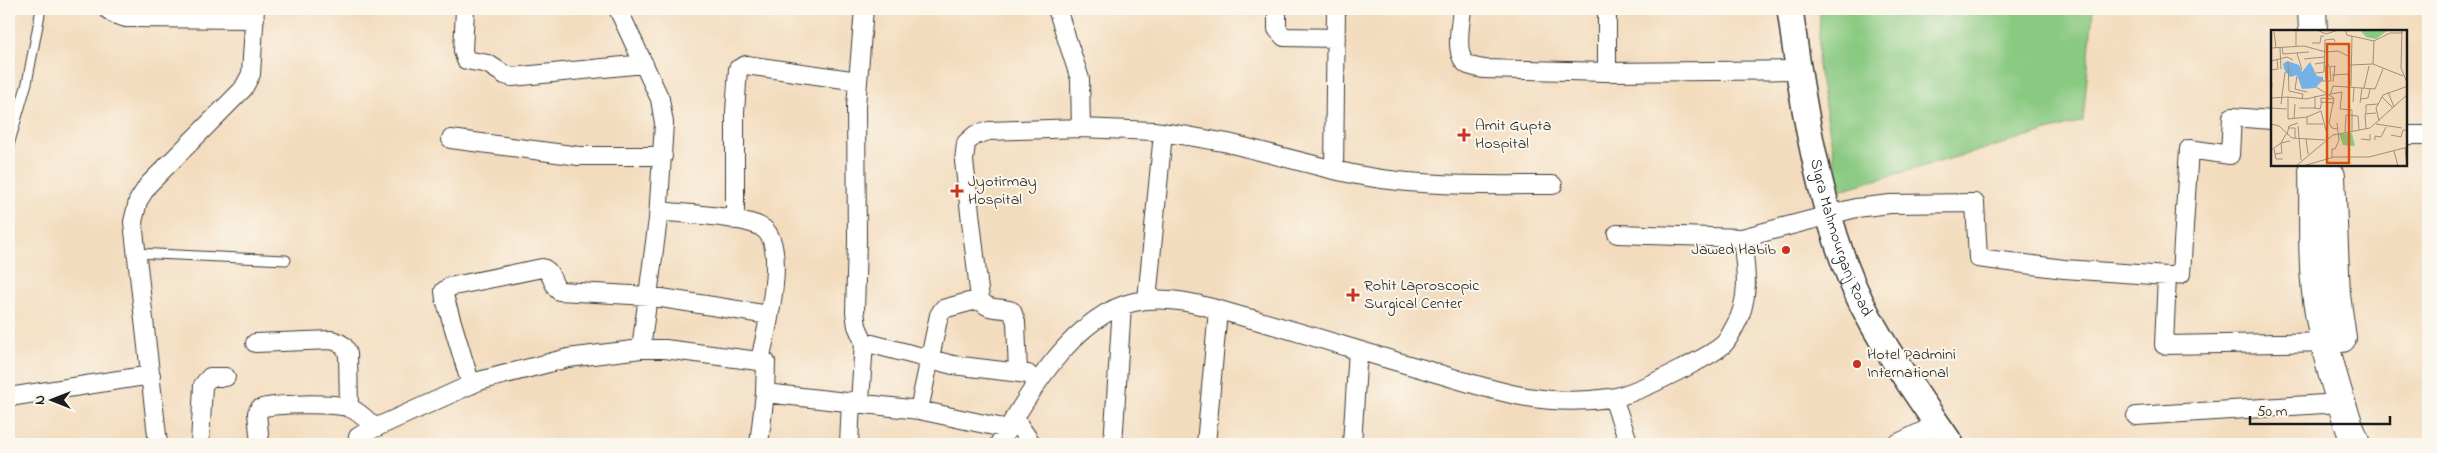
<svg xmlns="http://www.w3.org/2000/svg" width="2437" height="453" font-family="'Indie Flower',sans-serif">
	<rect width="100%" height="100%" fill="#fbf7ec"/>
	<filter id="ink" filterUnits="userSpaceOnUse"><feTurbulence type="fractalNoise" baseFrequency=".02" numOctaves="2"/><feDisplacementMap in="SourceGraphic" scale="10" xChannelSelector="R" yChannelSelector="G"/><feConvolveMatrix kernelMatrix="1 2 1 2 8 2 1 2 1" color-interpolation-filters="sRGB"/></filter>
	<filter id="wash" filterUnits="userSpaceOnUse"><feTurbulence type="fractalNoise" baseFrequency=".0096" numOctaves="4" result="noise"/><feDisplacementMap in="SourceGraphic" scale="20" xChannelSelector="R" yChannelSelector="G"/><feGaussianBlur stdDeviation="1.12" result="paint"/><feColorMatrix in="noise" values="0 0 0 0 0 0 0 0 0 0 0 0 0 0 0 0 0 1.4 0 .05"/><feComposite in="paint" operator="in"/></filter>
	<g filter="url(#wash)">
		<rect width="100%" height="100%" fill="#f3dcbe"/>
		<path fill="#89c981" stroke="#52724e" d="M 1820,9 L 2093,9 L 2083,121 L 1840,190 L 1818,66 Z"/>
	</g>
	<g filter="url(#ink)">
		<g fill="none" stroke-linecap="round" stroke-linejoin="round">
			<defs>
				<path id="lane" d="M 9,145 L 27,83 L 41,9
					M 135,253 L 286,260"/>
				<path id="street" d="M 107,9 L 114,14 L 126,18 L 255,19
					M 465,9 L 463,51 L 466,60 L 488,64 L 505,75 L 512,77 L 644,64
					M 618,9 L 660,99 L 664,123 L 658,219 L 641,349
					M 864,9 L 856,106 L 857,241 L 855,312 L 857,326 L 864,342 L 953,365 L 1028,374
					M 1057,9 L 1080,79 L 1081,128
					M 1277,9 L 1277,29 L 1284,37 L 1336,38
					M 1462,9 C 1461,23 1453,56 1468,65 C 1473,67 1479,68 1484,69 L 1607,72 L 1798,70
					M 1607,9 L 1607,72
					M 2406,135 L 2428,135
					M 451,139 L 579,156 L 663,156
					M 1334,170 C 1408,188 1478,185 1553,185
					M 659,211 C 682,214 747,216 764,229 C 788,248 766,333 760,360
					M 735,220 L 735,112 L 738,69 L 746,65 L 858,81
					M 1617,234 L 1742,238 L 1856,208 L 1890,204 L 1975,203 L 1978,258 L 2064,269 L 2167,276 L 2181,274 L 2189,149 L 2230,155 L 2232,117 L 2272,120
					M 2167,276 L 2164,345 L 2335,342
					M 1147,300 L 1163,133
					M 255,343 L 332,340 C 341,343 345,345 348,354 L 349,408
					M 1018,373 L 1016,322 L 1012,311 C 999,306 988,312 980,299 L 964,161 L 966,143 L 975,135 L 989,131 L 1081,128 L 1154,131 L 1188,136 L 1228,143 L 1334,170 L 1336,9
					M 471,385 L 445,299 L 444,291 L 449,287 L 542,268 C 553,271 551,284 559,291 L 649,296 L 769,315
					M 765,393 L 919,410 L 1008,429
					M 9,397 L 151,375
					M 1613,398 L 1629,444
					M 860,402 L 864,342
					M 919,410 L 939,315 L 943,309 L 980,299
					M 2136,416 L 2340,403
					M 1014,418 L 1032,444
					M 158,444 L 133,222 L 138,201 L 148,185 L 243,89 L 251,74 L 255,9
					M 200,444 L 203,385 L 210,377 L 226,377
					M 260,444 L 257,413 L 259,409 C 273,403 337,403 350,408 C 360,412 368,421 375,428
					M 357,444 L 358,437 L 366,432 L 479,381 L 568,358 L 641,349 L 665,349 L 766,362 L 765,393 L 759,444
					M 849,444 L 851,401
					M 999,444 C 1027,396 1074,315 1134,302 C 1174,293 1213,309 1252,319 C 1310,335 1366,353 1423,369 C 1491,389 1538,408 1610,398 C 1629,396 1666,377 1684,368 C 1697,361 1713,354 1724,344 C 1728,340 1731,333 1734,328 C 1751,300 1746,269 1742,238
					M 1113,444 L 1122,306
					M 1206,444 L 1218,310
					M 1352,444 L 1358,350
					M 1896,444 L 1938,424"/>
				<g id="secondary">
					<path id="s1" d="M 1790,9 C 1801,94 1815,183 1845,265 C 1869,330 1912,387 1951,444"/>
				</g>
				<path id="primary" d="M 2312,9 L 2313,31
					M 2313,165 C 2314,209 2311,256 2317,300 C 2324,350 2338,398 2356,444
					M 2331,176 L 2336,295 L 2342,338"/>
			</defs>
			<use href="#lane" stroke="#3c3934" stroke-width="11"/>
			<use href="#street" stroke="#3c3934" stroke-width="20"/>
			<use href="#secondary" stroke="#3c3934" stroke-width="28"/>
			<use href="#primary" stroke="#3c3934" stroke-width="30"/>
			<use href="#lane" stroke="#fff" stroke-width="9"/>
			<use href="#street" stroke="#fff" stroke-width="18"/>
			<use href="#secondary" stroke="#fff" stroke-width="25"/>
			<use href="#primary" stroke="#fff" stroke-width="28"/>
		</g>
	</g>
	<g fill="#c8321e" stroke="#fbf7ec" stroke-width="2">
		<path d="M1461.5 127.5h5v5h5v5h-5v5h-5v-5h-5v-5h5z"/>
		<path d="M954.5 183.5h5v5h5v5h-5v5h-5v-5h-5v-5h5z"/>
		<circle cx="1786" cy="250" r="5"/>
		<path d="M1350.5 287.5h5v5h5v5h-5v5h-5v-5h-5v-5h5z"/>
		<circle cx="1857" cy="364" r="5"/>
	</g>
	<g text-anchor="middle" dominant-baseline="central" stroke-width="4" stroke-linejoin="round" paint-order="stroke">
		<g font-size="16" fill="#1c1c1c" stroke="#fbf7ec" text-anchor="start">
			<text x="1475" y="126">Amit Gupta<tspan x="1475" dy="18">Hospital</tspan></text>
			<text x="968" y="182">Jyotirmay<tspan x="968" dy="18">Hospital</tspan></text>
			<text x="1776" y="250" text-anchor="end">Jawed Habib</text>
			<text x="1364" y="286">Rohit Laproscopic<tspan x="1364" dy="18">Surgical Center</tspan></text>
			<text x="1867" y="355">Hotel Padmini<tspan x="1867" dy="18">International</tspan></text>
		</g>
		<g font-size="16" fill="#1c1c1c" stroke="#fbf7ec">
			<text stroke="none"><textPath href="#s1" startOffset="235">SIgra Mahmourganj Road</textPath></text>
		</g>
	</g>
	<g transform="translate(2271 30)">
		<rect width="136" height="136" fill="#f3dcbe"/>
		<path d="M 89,0 L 117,0 L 105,9 L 95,7 ZM 81,103 L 84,116 L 72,115 L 68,104 Z" fill="#89c981"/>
		<path d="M 16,31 L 28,35 L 31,42 L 39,32 L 46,46 L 52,47 L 52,50 L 44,58 L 31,59 L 26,45 L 19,47 L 13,39 L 12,34 Z" fill="#73b1e6"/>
		<path fill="none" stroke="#9d8f7d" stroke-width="1" d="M 25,0 L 25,16M 46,0 L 55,4 L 67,0M 74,0 L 76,5 L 103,11 L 119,3 L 132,3M 131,0 L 130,38 L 137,55M 3,2 L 5,18M 41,13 L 49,13 L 50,6 L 53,6M 11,17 L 12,24 L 38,22M 0,18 L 33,16 L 55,22 L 67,21 L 79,27M 9,18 L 10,39M 26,23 L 31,40M 33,29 L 53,27M 0,31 L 16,27 L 22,30M 17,32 L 18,61 L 32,64 L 31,69M 44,34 L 56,32 L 59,38 L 60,51 L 50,51M 102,34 L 103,11M 54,35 L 55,51M 79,35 L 102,34 L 132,46M 59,37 L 64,36 L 62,52M 0,40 L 7,39 L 6,29M 45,43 L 53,42 L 54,10 L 63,9 L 64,12M 61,45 L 79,44M 26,46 L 24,59 L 36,62M 80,56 L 81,6M 45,57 L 63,68 L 58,93 L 61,98 L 66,99M 93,58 L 98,36M 117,62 L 123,77M 60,64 L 71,62 L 69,79 L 81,80 L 81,101M 59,65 L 62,56 L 104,59 L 112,39M 17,67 L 35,69 L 57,64M 111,67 L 122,78M 0,68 L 17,67 L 17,89 L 36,87 L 50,81 L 57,108M 0,68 L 1,53M 90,69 L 97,68 L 99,59M 82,72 L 83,57M 50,73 L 50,68 L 63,69M 89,73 L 91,58M 10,74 L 14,42 L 20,42M 0,78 L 16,79M 28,78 L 44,78 L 44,66M 43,78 L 49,79 L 51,72 L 63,73M 95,84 L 95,75 L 107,74M 36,87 L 36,94 L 52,94M 23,89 L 24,74M 108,91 L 105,78 L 112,65 L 137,56M 0,94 L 8,96 L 21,108 L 54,110M 105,94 L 131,98M 27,96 L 30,130M 17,98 L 24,98 L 24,108M 95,99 L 94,84 L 105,83M 74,102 L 75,85 L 87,86 L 88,100M 16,105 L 18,96 L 27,93M 120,105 L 130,107 L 132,100 L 137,100M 35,109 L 37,124M 90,109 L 99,110 L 99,104M 104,110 L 104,106 L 110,107 L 115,97M 134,118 L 136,136M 3,119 L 5,129 L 12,129M 0,120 L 10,113 L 15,104M 123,121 L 127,136M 4,124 L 11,123 L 10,113 L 19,111M 61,128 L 61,119 L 64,119 L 68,110 L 66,93M 25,136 L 62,105 L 99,98 L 137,64M 32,136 L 63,127 L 98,127 L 137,117"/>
		<path fill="#d4530e" fill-opacity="0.15" stroke="#d4530e" stroke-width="2.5" d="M 56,14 L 78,14 L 78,133 L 56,133 Z"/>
		<rect width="136" height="136" fill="none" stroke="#1c1c1c" stroke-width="2.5"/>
	</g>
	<rect width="2437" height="453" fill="none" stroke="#fbf7ec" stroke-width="30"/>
	<g transform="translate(52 400) rotate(270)" stroke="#fbf7ec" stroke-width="4" paint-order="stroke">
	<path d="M0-4L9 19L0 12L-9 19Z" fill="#1c1c1c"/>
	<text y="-8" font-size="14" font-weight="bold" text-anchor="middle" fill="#1c1c1c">N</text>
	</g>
	<path d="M2250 416v8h140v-8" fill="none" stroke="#1c1c1c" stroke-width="2.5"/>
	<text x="2257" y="416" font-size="15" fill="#1c1c1c" stroke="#fbf7ec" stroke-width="4" paint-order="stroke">50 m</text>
</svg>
